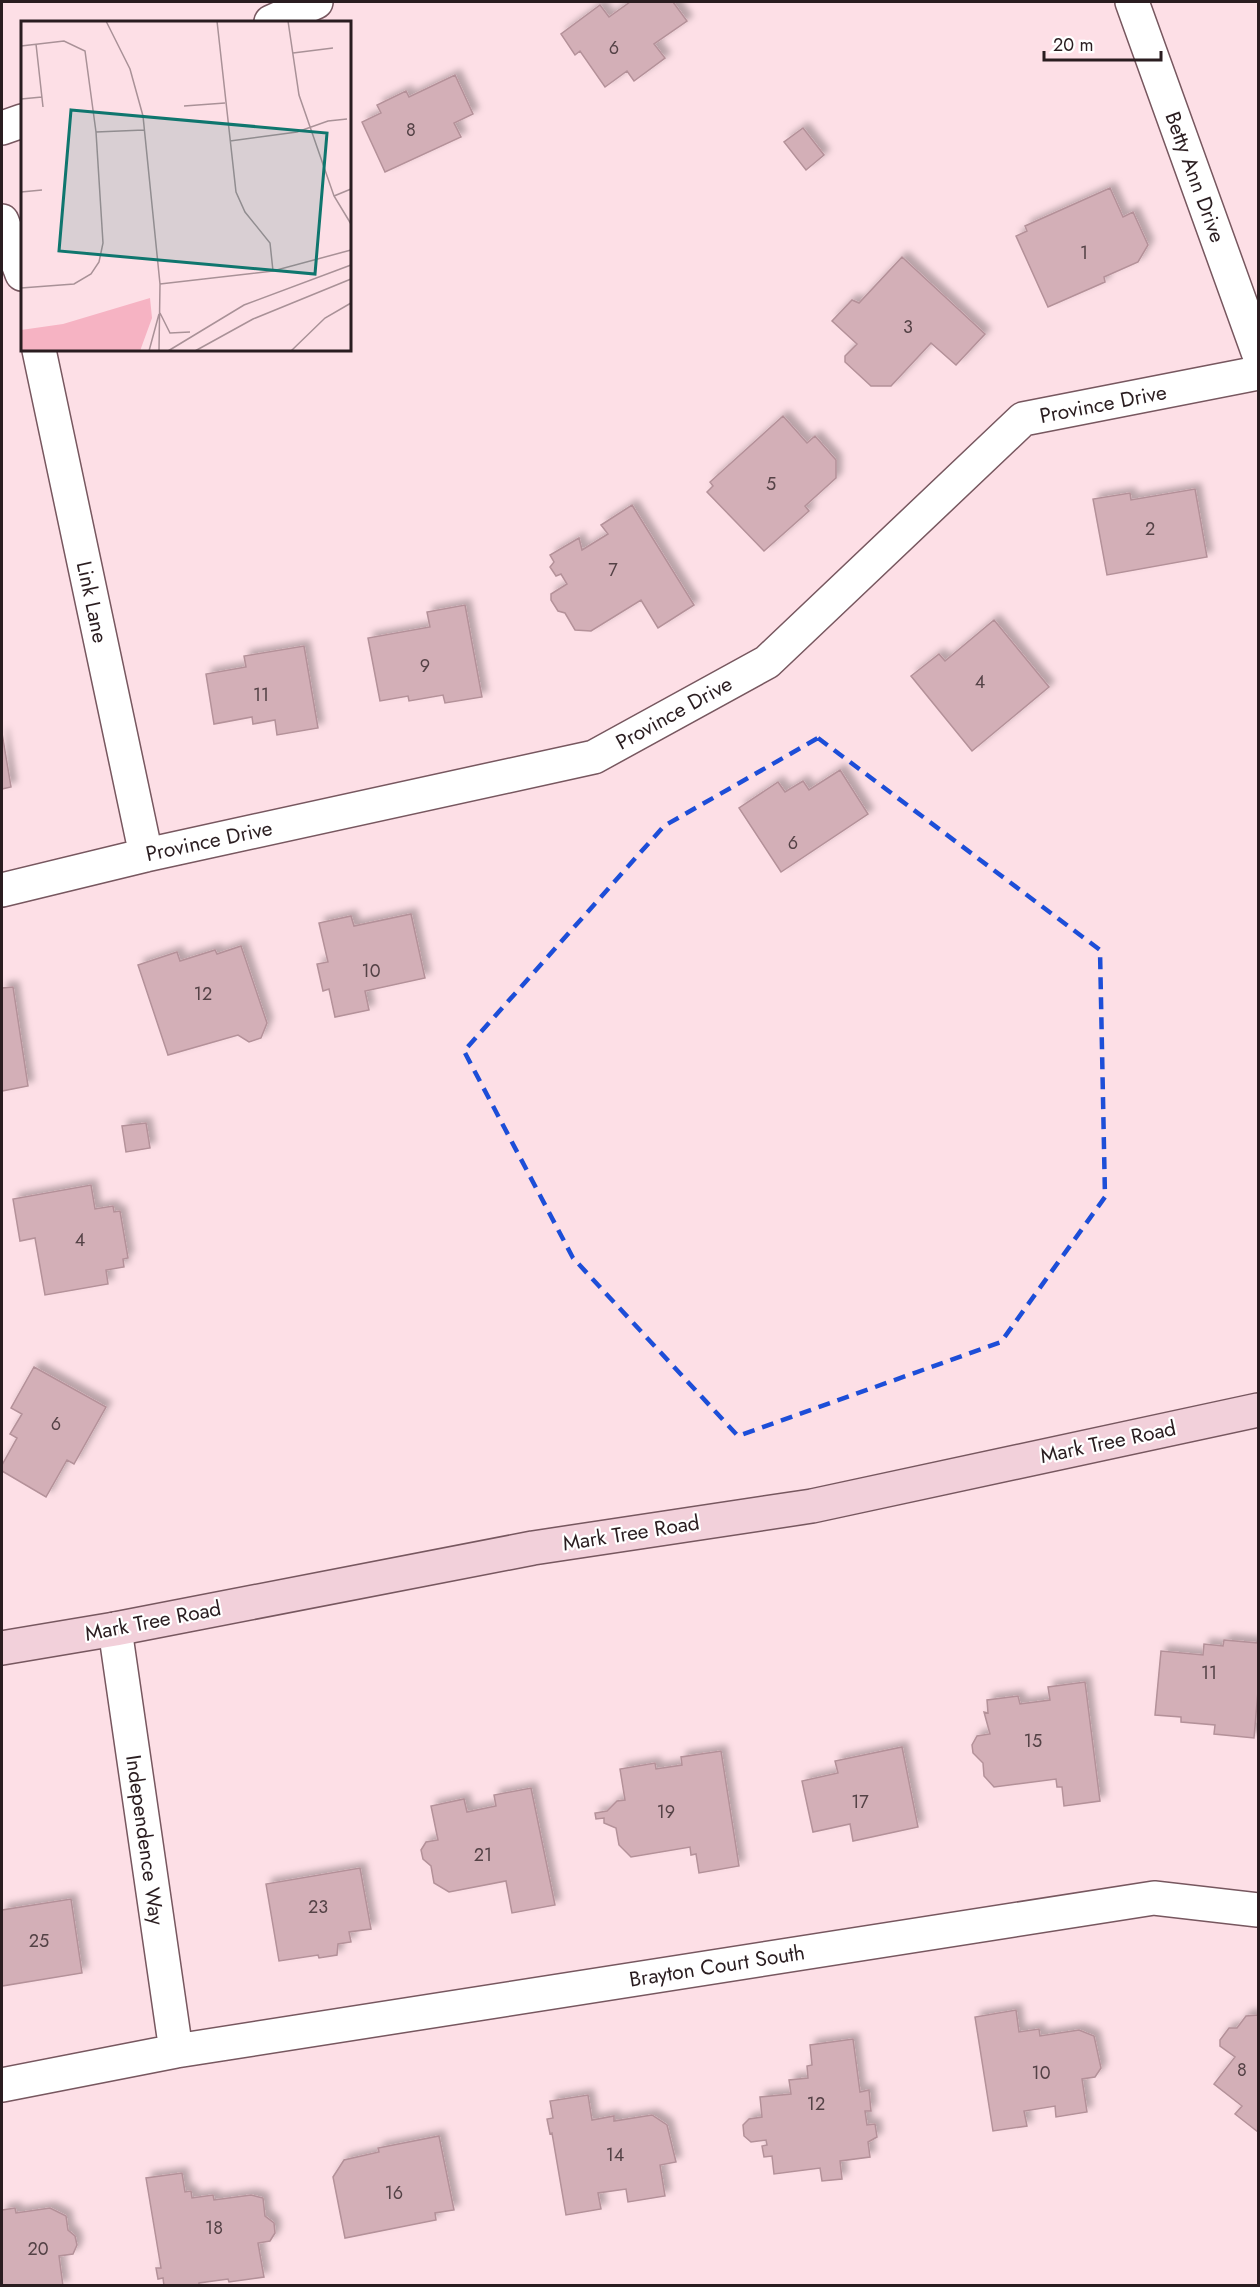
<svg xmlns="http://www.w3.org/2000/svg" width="1260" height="2287" font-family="Jost,sans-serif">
	<defs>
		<filter id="shadow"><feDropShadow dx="5.5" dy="-5.5" stdDeviation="3" flood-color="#0004"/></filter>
	</defs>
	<rect width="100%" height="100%" fill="#fddfe6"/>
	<path fill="#d3afb7" stroke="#b49199" stroke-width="1.5" filter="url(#shadow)" d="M 630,2 L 673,2 L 687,21 L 654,44 L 665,58 L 634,81 L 627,71 L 605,87 L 580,51 L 575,55 L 561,34 L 600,5 L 609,17 Z
		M 455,75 L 473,114 L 454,123 L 461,137 L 385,172 L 362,122 L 381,113 L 377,105 L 406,91 L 409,97 Z
		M 803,128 L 824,155 L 806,170 L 784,142 Z
		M 1110,188 L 1123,217 L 1133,212 L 1148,245 L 1138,262 L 1104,277 L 1105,282 L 1048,307 L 1016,236 L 1027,231 L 1025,226 Z
		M 902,257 L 985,334 L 956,365 L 931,343 L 891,386 L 871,386 L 845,362 L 845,356 L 857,344 L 832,321 L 852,300 L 859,303 Z
		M 783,416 L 807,443 L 815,436 L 836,460 L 836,478 L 805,506 L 809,511 L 764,551 L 707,492 L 713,486 L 710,482 Z
		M 1195,489 L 1207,557 L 1107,575 L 1093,499 L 1130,493 L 1131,500 Z
		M 632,505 L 694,605 L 658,628 L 641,600 L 591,631 L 575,630 L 565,613 L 558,611 L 551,600 L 551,594 L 567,584 L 561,574 L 556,576 L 550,567 L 554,562 L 550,555 L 579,538 L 582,550 L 608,534 L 601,525 Z
		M 465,605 L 482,697 L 445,703 L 443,695 L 409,701 L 408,696 L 380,701 L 368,638 L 430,627 L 427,612 Z
		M 994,620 L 1049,687 L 972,751 L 911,676 L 939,654 L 945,661 Z
		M 304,646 L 318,728 L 277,735 L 275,720 L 253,724 L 252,717 L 214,724 L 206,674 L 246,667 L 244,656 Z
		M 2,733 L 11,787 L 2,789 Z
		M 840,770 L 868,814 L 781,872 L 739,808 L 778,782 L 785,792 L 803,781 L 809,790 Z
		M 411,914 L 425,978 L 365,991 L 369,1010 L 335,1017 L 329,989 L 323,991 L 317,964 L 328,962 L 319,923 L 351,916 L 354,926 Z
		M 241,946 L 267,1023 L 261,1038 L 249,1042 L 238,1035 L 168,1055 L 138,965 L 177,952 L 180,961 L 215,950 L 217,954 Z
		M 13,987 L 28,1086 L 2,1091 L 2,988 Z
		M 146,1123 L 150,1148 L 126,1152 L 122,1126 Z
		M 91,1185 L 95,1209 L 113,1206 L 114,1212 L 120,1211 L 128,1258 L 123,1259 L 124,1267 L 106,1270 L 108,1284 L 45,1295 L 35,1238 L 20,1241 L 13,1199 Z
		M 34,1367 L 106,1407 L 74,1464 L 67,1460 L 46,1497 L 2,1471 L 2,1465 L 17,1438 L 10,1434 L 22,1414 L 11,1408 Z
		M 1224,1640 L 1258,1643 L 1258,1691 L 1254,1738 L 1214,1734 L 1215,1725 L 1181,1722 L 1181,1717 L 1155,1715 L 1161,1651 L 1203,1655 L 1204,1644 L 1223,1646 Z
		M 1085,1682 L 1100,1801 L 1064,1806 L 1062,1787 L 1057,1787 L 1056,1779 L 994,1787 L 984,1776 L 983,1763 L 973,1753 L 972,1745 L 977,1736 L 990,1734 L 984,1712 L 988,1713 L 987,1700 L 1018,1696 L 1020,1704 L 1050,1700 L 1048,1687 Z
		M 902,1747 L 918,1827 L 853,1841 L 850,1824 L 813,1832 L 802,1781 L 838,1773 L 835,1761 Z
		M 721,1751 L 739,1866 L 699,1873 L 696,1854 L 691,1855 L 690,1847 L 631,1857 L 619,1845 L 616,1828 L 604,1823 L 604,1818 L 596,1819 L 595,1813 L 607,1811 L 617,1801 L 625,1800 L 620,1769 L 655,1763 L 656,1769 L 682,1765 L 681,1757 Z
		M 531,1788 L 555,1905 L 512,1913 L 506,1881 L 449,1892 L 434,1883 L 431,1866 L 423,1859 L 421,1850 L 426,1842 L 438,1840 L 431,1806 L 464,1799 L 467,1812 L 496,1806 L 494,1795 Z
		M 360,1868 L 371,1929 L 349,1932 L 351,1942 L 338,1944 L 337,1955 L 319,1958 L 318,1955 L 279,1961 L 266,1884 Z
		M 71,1899 L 82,1973 L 2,1986 L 2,1910 Z
		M 1016,2010 L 1019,2032 L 1039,2029 L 1040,2036 L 1079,2030 L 1094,2036 L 1101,2068 L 1095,2077 L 1082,2079 L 1087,2112 L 1056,2117 L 1055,2106 L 1024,2111 L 1027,2126 L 993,2131 L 975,2017 Z
		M 1258,2015 L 1258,2132 L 1235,2114 L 1242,2106 L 1214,2084 L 1235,2057 L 1220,2046 L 1220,2040 L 1229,2028 L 1237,2028 L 1246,2016 Z
		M 853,2039 L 860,2092 L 869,2090 L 871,2111 L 865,2111 L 867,2125 L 875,2124 L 877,2137 L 868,2142 L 870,2157 L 840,2161 L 842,2179 L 822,2181 L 820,2168 L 774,2174 L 772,2156 L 764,2157 L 762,2146 L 767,2145 L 766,2140 L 751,2142 L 744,2136 L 743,2125 L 749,2119 L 762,2117 L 760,2097 L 791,2094 L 789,2080 L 808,2078 L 807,2066 L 812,2065 L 810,2045 Z
		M 588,2095 L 592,2120 L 614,2116 L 614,2121 L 652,2115 L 667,2125 L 676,2162 L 660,2165 L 665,2196 L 628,2202 L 626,2189 L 598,2193 L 601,2209 L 566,2215 L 552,2133 L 550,2134 L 547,2119 L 553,2118 L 550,2101 Z
		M 439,2136 L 454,2210 L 435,2213 L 436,2220 L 345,2238 L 333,2177 L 344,2160 L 379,2152 L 378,2148 Z
		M 182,2173 L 185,2192 L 191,2191 L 192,2198 L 213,2195 L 214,2200 L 251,2195 L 263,2198 L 265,2216 L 274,2223 L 275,2233 L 270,2241 L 258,2243 L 264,2277 L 229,2282 L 228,2279 L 199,2283 L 199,2286 L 164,2286 L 163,2278 L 158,2279 L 156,2268 L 161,2268 L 146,2178 Z
		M 15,2208 L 16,2213 L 50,2208 L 66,2216 L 68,2230 L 75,2236 L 77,2245 L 73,2254 L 59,2256 L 63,2286 L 2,2286 L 2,2210 Z"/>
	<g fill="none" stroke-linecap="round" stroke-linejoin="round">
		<defs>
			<path id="minor" d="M 271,22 L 316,2
				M 2,128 L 22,121
				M 2,221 L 22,274
				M 39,350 L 146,855
				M 2,890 L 146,855 L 594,757 L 767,662 L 1023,419 L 1258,373
				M 115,1629 L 176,2051
				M 2,2085 L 176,2051 L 1154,1898 L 1258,1910"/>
			<path id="tertiary" d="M 1132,2 L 1258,352"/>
			<path id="secondary" d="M 2,1648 L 115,1629 L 533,1548 L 812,1506 L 1258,1410"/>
		</defs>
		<use href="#minor" stroke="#77575f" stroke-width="36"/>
		<use href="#tertiary" stroke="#77575f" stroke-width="36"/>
		<use href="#secondary" stroke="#77575f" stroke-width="36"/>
		<use href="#minor" stroke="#fff" stroke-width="33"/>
		<use href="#tertiary" stroke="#fff" stroke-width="33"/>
		<use href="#secondary" stroke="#f2d0da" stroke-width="33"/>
	</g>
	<path fill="none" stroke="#1d4ed8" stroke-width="4.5" stroke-dasharray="12 8" stroke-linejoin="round" d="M 818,738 L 1100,950 L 1105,1197 L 1001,1342 L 738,1436 L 573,1258 L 464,1051 L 664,826 Z"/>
	<g text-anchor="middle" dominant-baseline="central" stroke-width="4.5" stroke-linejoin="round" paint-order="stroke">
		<g font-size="18" fill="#544246">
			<text x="614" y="48">6</text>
			<text x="411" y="130">8</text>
			<text x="1084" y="253">1</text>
			<text x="908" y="327">3</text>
			<text x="771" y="484">5</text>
			<text x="1150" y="529">2</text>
			<text x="613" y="570">7</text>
			<text x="425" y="666">9</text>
			<text x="980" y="682">4</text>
			<text x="261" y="695">11</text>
			<text x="793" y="843">6</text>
			<text x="371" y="971">10</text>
			<text x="203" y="994">12</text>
			<text x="80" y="1240">4</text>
			<text x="56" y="1424">6</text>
			<text x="1209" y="1673">11</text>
			<text x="1033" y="1741">15</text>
			<text x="860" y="1802">17</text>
			<text x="666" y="1812">19</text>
			<text x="483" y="1855">21</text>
			<text x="318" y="1907">23</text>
			<text x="39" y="1941">25</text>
			<text x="1242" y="2070">8</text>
			<text x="1041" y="2073">10</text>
			<text x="816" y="2104">12</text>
			<text x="615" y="2155">14</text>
			<text x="394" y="2193">16</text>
			<text x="214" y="2228">18</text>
			<text x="38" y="2249">20</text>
		</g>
		<g font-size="21" fill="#2a1d20" stroke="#fff">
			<text transform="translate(1195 177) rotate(70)">Betty Ann Drive</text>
			<text transform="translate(1103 404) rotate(-11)">Province Drive</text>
			<text transform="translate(92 602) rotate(78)">Link Lane</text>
			<text transform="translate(674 713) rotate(-29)">Province Drive</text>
			<text transform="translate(209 841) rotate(-12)">Province Drive</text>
			<text transform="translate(1108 1442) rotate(-12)">Mark Tree Road</text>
			<text transform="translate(631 1533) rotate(-9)">Mark Tree Road</text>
			<text transform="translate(153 1621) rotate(-11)">Mark Tree Road</text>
			<text transform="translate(145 1840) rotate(82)">Independence Way</text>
			<text transform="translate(717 1966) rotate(-9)">Brayton Court South</text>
		</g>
	</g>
	<g transform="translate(21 21)">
		<rect width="330" height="330" fill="#fddfe6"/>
		<path d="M 129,277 L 131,297 L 119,330 L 0,330 L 0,309 L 42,303 Z" fill="#f6b3c3"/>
		<path fill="none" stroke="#a99197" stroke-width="1.5" d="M 85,0 L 109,48 L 122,95 L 139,263 L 138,330M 196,0 L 215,171 L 224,191 L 249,222 L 252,250M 267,0 L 278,74 L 313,175 L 330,203M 15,23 L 22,86M 0,25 L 43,20 L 64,30 L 75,111 L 82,222 L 78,241 L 70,253 L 53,263 L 0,267M 272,32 L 312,27M 0,78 L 21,76M 163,85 L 204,82M 75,111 L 123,109M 209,120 L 276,111 L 307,100 L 326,98M 0,171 L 21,169M 313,175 L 330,168M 139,263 L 252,250 L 330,229M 139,292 L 149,312 L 169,311M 128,330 L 138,293M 147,330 L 223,284 L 330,244M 174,330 L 232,298 L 330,258M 270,330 L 304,297 L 330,282"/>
		<path fill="#0f766e" fill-opacity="0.15" stroke="#0f766e" stroke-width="3" d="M 50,89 L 306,112 L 294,253 L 38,230 Z"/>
		<rect width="330" height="330" fill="none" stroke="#2a1d20" stroke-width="3"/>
	</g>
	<rect width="1260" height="2287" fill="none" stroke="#2a1d20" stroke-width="6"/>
	<path d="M1044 51v9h117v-9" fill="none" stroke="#2a1d20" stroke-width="3"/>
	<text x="1053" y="51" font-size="18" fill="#2a1d20" stroke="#ffffff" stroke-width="4.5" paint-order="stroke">20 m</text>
</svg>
